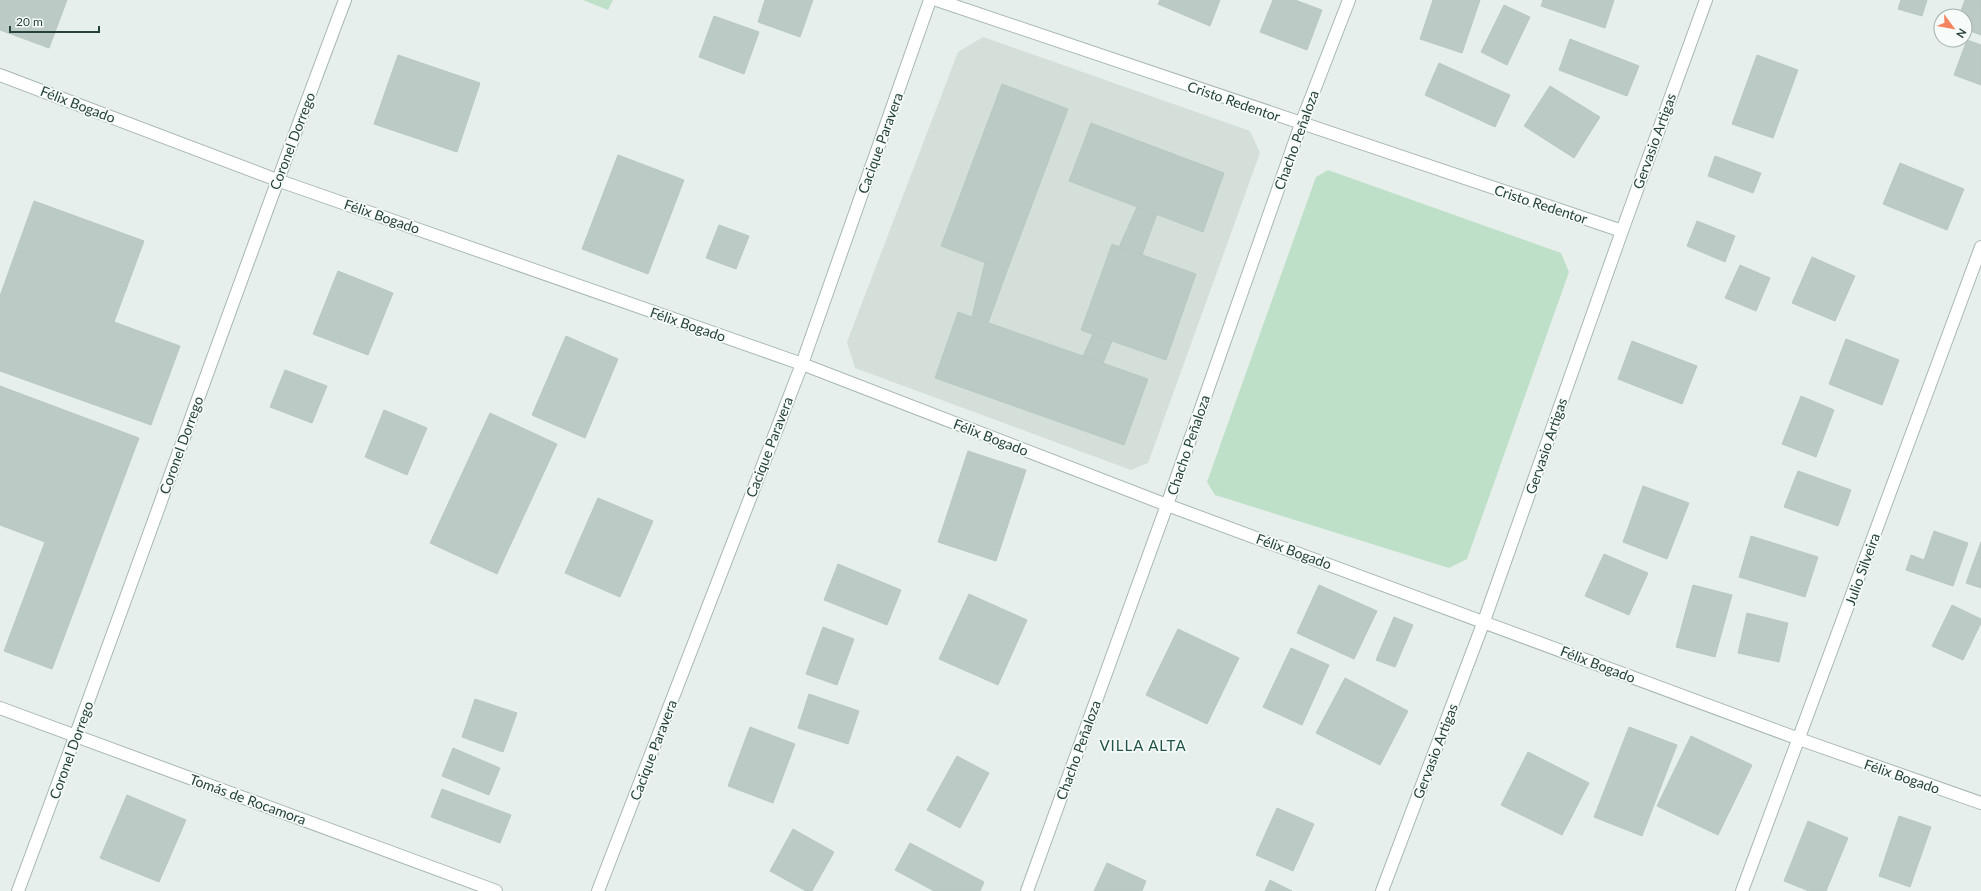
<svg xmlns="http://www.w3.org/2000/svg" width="1981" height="891" font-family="Lato,sans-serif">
	<rect width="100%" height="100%" fill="#e6efeb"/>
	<path fill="#d4dfda" d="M 983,37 L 1250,131 L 1260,153 L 1148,463 L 1131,470 L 855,368 L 847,342 L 958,52 Z"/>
	<path fill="#bfe0c8" d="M 583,0 L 613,0 L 608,10 Z
		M 1328,170 L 1561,253 L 1569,272 L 1467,559 L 1449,568 L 1215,495 L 1207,482 L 1316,177 Z"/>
	<path fill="#bbcac4" stroke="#b8c9c2" d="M 0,0 L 67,0 L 49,48 L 0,30 Z
		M 765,0 L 813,0 L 800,37 L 758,22 Z
		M 1160,0 L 1220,0 L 1210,26 L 1158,4 Z
		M 1273,0 L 1295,0 L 1322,10 L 1307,50 L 1260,32 Z
		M 1433,0 L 1480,0 L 1462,53 L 1420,39 Z
		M 1543,0 L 1614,0 L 1605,28 L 1541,6 Z
		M 1901,0 L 1927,0 L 1922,16 L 1898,9 Z
		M 1965,0 L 1981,0 L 1981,35 L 1965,29 L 1965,16 L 1959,16 Z
		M 1504,5 L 1530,17 L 1507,65 L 1481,52 Z
		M 714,16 L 759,32 L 744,74 L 699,57 Z
		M 1570,39 L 1639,66 L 1627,96 L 1559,70 Z
		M 1967,40 L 1981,45 L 1981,85 L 1954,75 Z
		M 398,55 L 480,83 L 457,152 L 374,124 Z
		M 1757,55 L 1798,70 L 1773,138 L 1732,124 Z
		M 1439,63 L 1510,95 L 1495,127 L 1425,95 Z
		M 1002,84 L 1068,109 L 1007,271 L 941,246 Z
		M 1550,86 L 1600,117 L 1574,158 L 1524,126 Z
		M 1091,123 L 1224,173 L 1203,232 L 1069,181 Z
		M 618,155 L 684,180 L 648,274 L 582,249 Z
		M 1715,156 L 1761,173 L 1753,193 L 1708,176 Z
		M 1900,163 L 1964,189 L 1947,230 L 1883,204 Z
		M 34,201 L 144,241 L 114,322 L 180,346 L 151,425 L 0,371 L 0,296 Z
		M 1137,207 L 1157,214 L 1142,255 L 1119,247 Z
		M 1697,221 L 1735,236 L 1725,262 L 1687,246 Z
		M 719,225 L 749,236 L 736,269 L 706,258 Z
		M 1112,244 L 1196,274 L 1166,360 L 1081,330 Z
		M 1812,257 L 1855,276 L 1835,321 L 1792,303 Z
		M 985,262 L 1007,271 L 988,323 L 972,317 Z
		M 1740,265 L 1770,278 L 1756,311 L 1725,298 Z
		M 338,271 L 393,293 L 368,355 L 313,334 Z
		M 958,312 L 1148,379 L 1124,445 L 935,378 Z
		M 1093,334 L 1112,341 L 1103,363 L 1083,356 Z
		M 566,336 L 618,359 L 585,438 L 532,415 Z
		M 1846,339 L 1899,360 L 1882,405 L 1829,384 Z
		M 1632,341 L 1697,366 L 1682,404 L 1618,379 Z
		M 285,370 L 327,386 L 312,423 L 270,407 Z
		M 0,386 L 139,438 L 52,669 L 4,651 L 45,542 L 0,525 Z
		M 1801,396 L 1834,410 L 1816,457 L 1782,444 Z
		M 384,410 L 427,428 L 407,475 L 365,457 Z
		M 490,413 L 557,444 L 497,574 L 430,543 Z
		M 968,451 L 1026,470 L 996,561 L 938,542 Z
		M 1798,471 L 1851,490 L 1838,526 L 1784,507 Z
		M 1643,486 L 1689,503 L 1667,559 L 1623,542 Z
		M 598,498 L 653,521 L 620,597 L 565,573 Z
		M 1934,531 L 1968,543 L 1953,586 L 1906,570 L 1911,555 L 1924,560 Z
		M 1751,536 L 1818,557 L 1805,597 L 1739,577 Z
		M 1981,542 L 1981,588 L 1966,583 Z
		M 1604,554 L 1648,573 L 1629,615 L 1585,596 Z
		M 838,564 L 901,590 L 887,625 L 824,600 Z
		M 1319,585 L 1377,611 L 1354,659 L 1297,633 Z
		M 1693,585 L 1732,595 L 1715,657 L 1676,647 Z
		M 969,594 L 1027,620 L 998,685 L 939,659 Z
		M 1952,605 L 1981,619 L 1981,623 L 1963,660 L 1932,646 Z
		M 1747,613 L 1788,623 L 1779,662 L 1738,653 Z
		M 1394,617 L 1413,625 L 1395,667 L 1376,660 Z
		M 823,627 L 854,639 L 837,685 L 806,674 Z
		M 1178,629 L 1239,658 L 1207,724 L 1146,695 Z
		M 1291,648 L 1329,665 L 1302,725 L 1263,707 Z
		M 1345,678 L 1408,711 L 1380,765 L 1316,733 Z
		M 809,694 L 859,711 L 848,744 L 798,728 Z
		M 475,699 L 517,713 L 503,752 L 462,737 Z
		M 750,727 L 795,744 L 773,803 L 728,786 Z
		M 1629,727 L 1677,745 L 1642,836 L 1594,817 Z
		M 1691,736 L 1752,765 L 1718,835 L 1657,806 Z
		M 453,748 L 500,768 L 489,795 L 442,776 Z
		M 1528,752 L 1589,783 L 1562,835 L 1501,805 Z
		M 957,756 L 989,773 L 960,828 L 927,810 Z
		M 442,789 L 511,815 L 500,843 L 431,817 Z
		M 127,795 L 186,820 L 159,882 L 100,858 Z
		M 1277,808 L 1314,824 L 1293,871 L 1256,855 Z
		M 1899,816 L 1931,827 L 1910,887 L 1879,876 Z
		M 1808,821 L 1848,838 L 1826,891 L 1809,891 L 1784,881 Z
		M 793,829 L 834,852 L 812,891 L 806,891 L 770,871 Z
		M 910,843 L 984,882 L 980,891 L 934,891 L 895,870 Z
		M 1107,863 L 1146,881 L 1142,891 L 1094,891 Z
		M 1270,880 L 1292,891 L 1265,891 Z"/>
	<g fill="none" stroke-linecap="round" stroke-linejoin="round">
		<defs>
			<path id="minor" d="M 937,0 L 1622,231
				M 0,75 L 277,180 L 802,364 L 1167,505 L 1799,739 L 1981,803
				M 0,708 L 496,891
				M 18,891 C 129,595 233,296 345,0
				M 598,891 L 802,364 L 930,0
				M 1027,891 L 1167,505 L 1301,124 L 1349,0
				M 1382,891 L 1484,621 L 1622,231 L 1706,0
				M 1742,891 L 1981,247"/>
		</defs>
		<use href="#minor" stroke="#a8b8b2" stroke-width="14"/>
		<use href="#minor" stroke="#fff" stroke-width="12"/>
	</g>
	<g text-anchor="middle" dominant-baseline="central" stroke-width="3.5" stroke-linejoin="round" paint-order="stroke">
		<g font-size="14" fill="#24423a" stroke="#f7fbf9">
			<text transform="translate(1234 101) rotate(19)">Cristo Redentor</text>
			<text transform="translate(78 104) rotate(21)">Félix Bogado</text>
			<text transform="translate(1296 140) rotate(-70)">Chacho Peñaloza</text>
			<text transform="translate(292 141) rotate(-69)">Coronel Dorrego</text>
			<text transform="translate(1654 141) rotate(-70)">Gervasio Artigas</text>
			<text transform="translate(880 143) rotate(-70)">Cacique Paravera</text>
			<text transform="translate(1541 204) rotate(18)">Cristo Redentor</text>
			<text transform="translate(382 216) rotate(19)">Félix Bogado</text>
			<text transform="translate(688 324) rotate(19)">Félix Bogado</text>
			<text transform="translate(991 437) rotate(21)">Félix Bogado</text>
			<text transform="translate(181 445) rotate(-70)">Coronel Dorrego</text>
			<text transform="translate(1188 445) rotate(-71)">Chacho Peñaloza</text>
			<text transform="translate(1546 446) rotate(-71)">Gervasio Artigas</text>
			<text transform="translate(769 447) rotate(-69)">Cacique Paravera</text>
			<text transform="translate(1294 551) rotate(20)">Félix Bogado</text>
			<text transform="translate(1862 569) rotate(-70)">Julio Silveira</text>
			<text transform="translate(1598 664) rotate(21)">Félix Bogado</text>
			<text transform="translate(71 750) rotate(-70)">Coronel Dorrego</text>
			<text transform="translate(653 750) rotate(-69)">Cacique Paravera</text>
			<text transform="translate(1078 750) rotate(-70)">Chacho Peñaloza</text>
			<text transform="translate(1435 751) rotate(-69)">Gervasio Artigas</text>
			<text transform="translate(1902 776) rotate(19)">Félix Bogado</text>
			<text transform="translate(248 799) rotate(20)">Tomás de Rocamora</text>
		</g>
		<g font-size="15" letter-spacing="1" fill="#1f5548" stroke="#f7fbf9">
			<text x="1143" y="745">VILLA ALTA</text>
		</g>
	</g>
	<g transform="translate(1953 28) rotate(122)"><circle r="19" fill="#f7fbf9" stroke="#a3b1ad"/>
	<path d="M0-3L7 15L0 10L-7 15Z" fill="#f4845f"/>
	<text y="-6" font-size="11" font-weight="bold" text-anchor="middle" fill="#24423a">N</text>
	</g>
	<path d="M10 26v6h89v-6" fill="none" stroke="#24423a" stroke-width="2"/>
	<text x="16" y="26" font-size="12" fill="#24423a" stroke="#f7fbf9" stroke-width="3" paint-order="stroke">20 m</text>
</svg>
